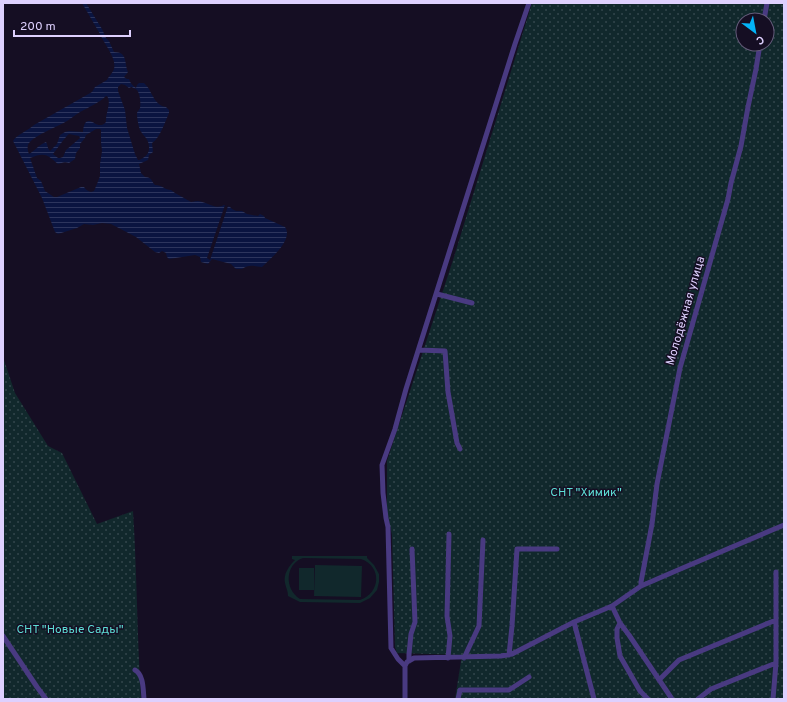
<svg xmlns="http://www.w3.org/2000/svg" width="787" height="702" font-family="Overpass,sans-serif">
	<defs>
		<pattern id="garden-dots" width="8" height="8" patternUnits="userSpaceOnUse"><rect width="8" height="8" fill="#11282c"/><path d="M2 2h.1M6 6h.1" fill="none" stroke="#33464c" stroke-width="1.8" stroke-linecap="round"/></pattern>
		<pattern id="water-rules" width="6" height="5" patternUnits="userSpaceOnUse"><rect width="6" height="5" fill="#0a1440"/><path d="M0 2.5h6" fill="none" stroke="#2d355d"/></pattern>
	</defs>
	<rect width="100%" height="100%" fill="#150e23"/>
	<path fill="#11282c" fill-rule="evenodd" d="M 292,556 L 367,556 L 367,558 L 374,565 L 379,574 L 379,582 L 377,590 L 370,598 L 360,603 L 300,602 L 288,596 C 288,591 286,588 285,583 C 283,574 289,566 295,560 L 292,559 ZM 303,558 L 361,559 C 382,566 381,593 360,600 L 300,599 C 284,589 285,564 303,558 Z
		M 315,565 L 362,566 L 361,597 L 314,596 Z
		M 299,568 L 314,568 L 314,590 L 299,590 Z"/>
	<path fill="url(#garden-dots)" fill-rule="evenodd" d="M 532,3 L 784,3 L 784,699 L 455,699 L 462,655 L 397,653 L 395,647 L 392,535 L 387,512 L 387,461 L 453,260 ZM 743,20 L 767,20 L 767,44 L 743,44 Z
		M 3,357 L 15,393 L 48,446 L 62,453 L 97,524 L 133,511 C 137,574 137,636 141,699 L 3,699 Z"/>
	<path fill="url(#water-rules)" fill-rule="evenodd" d="M 82,3 L 86,3 L 102,29 L 106,38 L 109,41 L 114,52 C 128,52 124,63 128,72 L 124,77 L 127,79 L 129,79 C 130,83 133,86 136,88 L 137,85 L 139,83 L 144,83 C 146,85 149,88 150,91 C 154,98 157,106 166,107 L 169,110 L 169,113 C 165,122 160,138 152,143 L 153,152 L 149,155 L 148,160 L 139,164 L 141,173 L 145,177 C 152,177 151,181 155,185 C 162,185 165,190 171,190 L 175,193 L 191,202 C 192,202 196,201 198,201 C 207,202 215,210 224,205 L 230,207 L 232,209 L 236,211 L 242,211 L 247,214 L 258,216 L 260,214 L 264,216 L 265,218 L 285,227 C 294,240 270,259 262,267 C 253,266 249,264 242,269 L 236,269 L 231,264 L 212,259 L 208,264 L 201,262 L 200,257 L 195,255 L 169,259 L 167,257 L 166,253 L 162,251 L 159,253 L 155,252 L 136,237 L 111,224 L 102,223 L 93,225 L 84,224 L 77,228 L 58,234 L 55,232 L 42,198 L 13,141 C 17,134 28,131 34,125 L 92,92 L 95,87 L 107,80 C 109,76 112,74 114,69 C 117,58 104,44 100,34 ZM 121,84 L 125,85 L 129,88 L 131,87 C 132,87 136,89 137,90 C 140,94 141,103 140,108 C 139,111 137,111 137,114 C 137,118 138,123 139,127 C 141,136 150,137 149,149 C 149,154 144,158 139,160 L 138,160 L 135,154 L 127,128 L 125,110 L 118,91 L 118,87 ZM 106,96 L 107,96 C 112,103 105,114 106,122 C 98,131 92,117 86,122 C 84,124 83,129 83,132 L 69,131 L 65,132 L 60,135 L 57,144 L 50,151 L 48,148 L 47,144 L 46,142 C 37,146 36,150 29,154 C 28,151 27,148 28,145 C 30,137 59,126 67,121 C 72,118 75,115 80,112 C 89,107 99,103 106,96 ZM 96,129 L 100,129 L 101,130 L 101,142 L 102,151 L 100,164 L 100,176 L 97,184 L 94,191 L 91,192 C 88,191 86,190 84,187 L 81,187 L 57,197 L 54,197 L 45,191 L 41,181 L 37,178 L 30,158 C 44,152 47,154 58,164 C 62,163 64,161 69,163 L 75,159 L 76,153 L 80,148 L 80,144 L 85,138 L 86,135 ZM 69,134 L 79,136 L 80,138 L 66,150 L 63,157 L 60,158 L 58,158 L 53,154 C 57,149 65,137 69,134 Z"/>
	<path fill="#150e23" d="M 225,205 L 228,206 L 210,260 L 207,258 Z"/>
	<g fill="none" stroke-linecap="round" stroke-linejoin="round">
		<path stroke="#493a81" stroke-width="5" d="M 764,20 L 767,3
			M 437,294 L 472,303
			M 419,350 L 445,351 L 448,392 L 457,443 L 460,449
			M 641,586 L 641,582 L 652,524 L 657,484 L 680,368 L 728,199 L 731,183 L 741,146 L 748,107 L 756,69 L 760,44
			M 612,606 L 620,623 L 629,635 L 672,699
			M 574,622 L 594,699
			M 620,623 L 617,629 L 617,638 L 620,656 L 640,691 L 648,699
			M 3,636 L 37,687 L 46,699
			M 509,655 L 512,626 L 517,549 L 557,549
			M 448,658 L 450,636 L 447,616 L 449,534
			M 464,658 L 479,626 L 483,540
			M 409,661 L 409,654 L 411,634 L 415,622 L 412,549
			M 405,666 L 398,659 L 391,648 L 388,527 L 386,518 L 383,493 L 382,465 L 395,429 L 406,389 L 515,44 L 529,3
			M 135,670 C 144,675 143,690 144,699
			M 659,680 L 679,660 L 776,620
			M 405,699 L 405,666 L 407,662 L 414,658 L 501,656 L 512,654 L 574,622 L 612,606 L 641,586 L 678,570 L 784,525
			M 458,699 L 460,690 L 509,690 L 529,677
			M 698,699 L 711,689 L 776,663
			M 773,699 L 776,663 L 776,572"/>
	</g>
	<g text-anchor="middle" dominant-baseline="central" stroke-width="3" stroke-linejoin="round" paint-order="stroke">
		<g font-size="12" fill="#ded0fe" stroke="#150e23">
			<text transform="translate(686 311) rotate(-74)">Молодёжная улица</text>
		</g>
		<g font-size="12" fill="#5dded5" stroke="#150e23">
			<text x="586" y="493">СНТ "Химик"</text>
			<text x="70" y="630">СНТ "Новые Сады"</text>
		</g>
	</g>
	<rect width="787" height="702" fill="none" stroke="#ded0fe" stroke-width="8"/>
	<g transform="translate(755 32) rotate(148)"><circle r="19" fill="#150e23" stroke="#655c7b"/>
	<path d="M0-3L7 15L0 10L-7 15Z" fill="#03b3f7"/>
	<text y="-6" font-size="11" font-weight="bold" text-anchor="middle" fill="#ded0fe">С</text>
	</g>
	<path d="M14 30v6h116v-6" fill="none" stroke="#ded0fe" stroke-width="2"/>
	<text x="20" y="30" font-size="12" fill="#ded0fe" stroke="#150e23" stroke-width="3" paint-order="stroke">200 m</text>
</svg>
